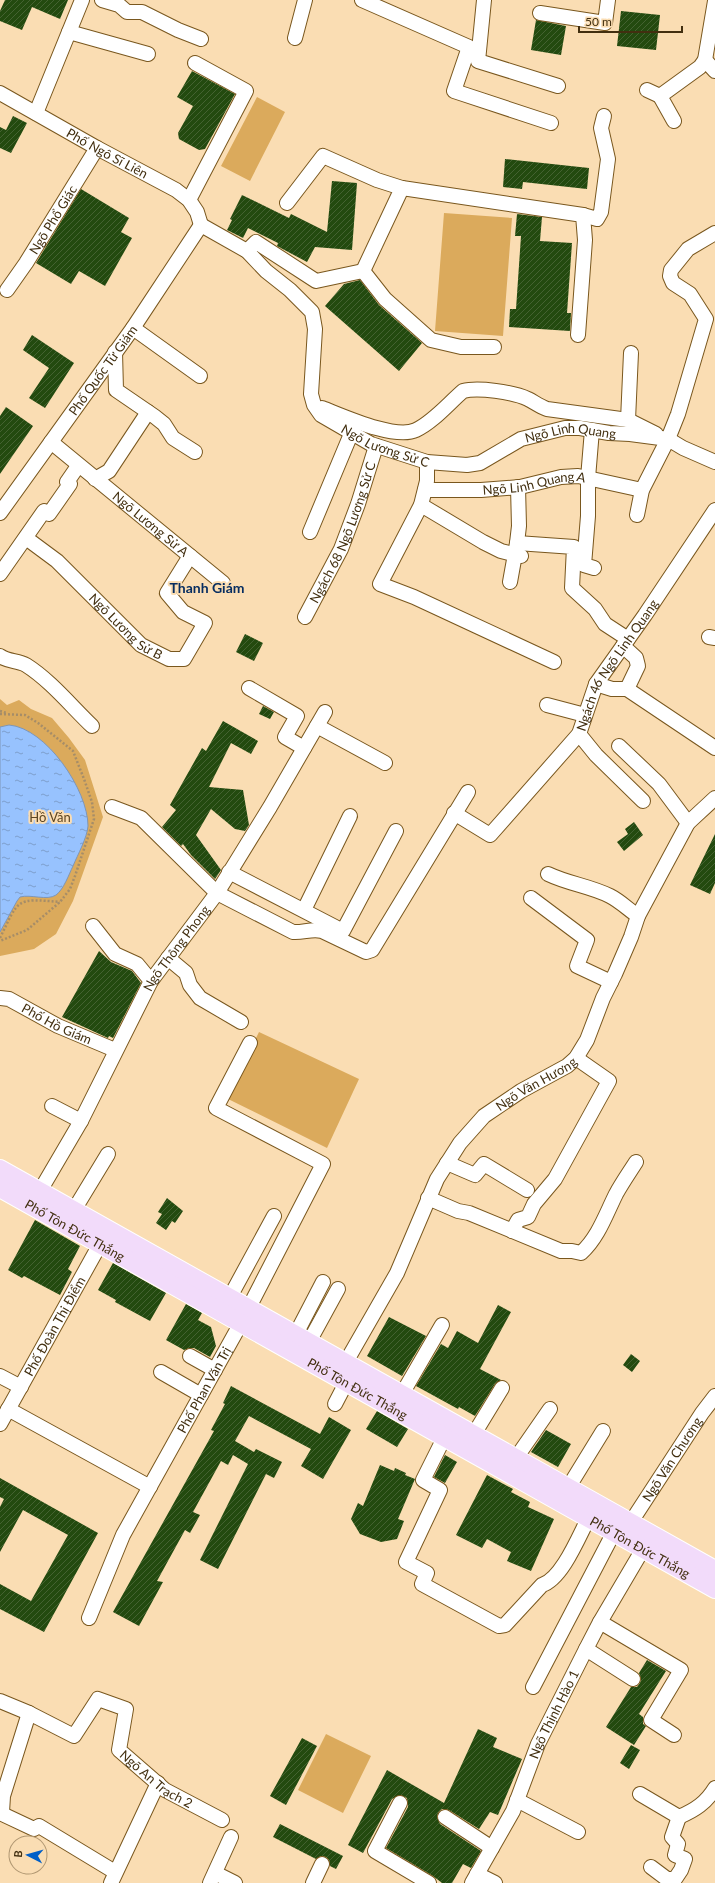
<svg xmlns="http://www.w3.org/2000/svg" width="715" height="1883" font-family="Lato,sans-serif">
	<defs>
		<pattern id="water-ripples" width="26" height="14" patternUnits="userSpaceOnUse"><rect width="26" height="14" fill="#97c2fe"/><path d="M2 4q2-2 4 0t4 0M15 11q2-2 4 0t4 0" fill="none" stroke="#7d9ecc"/></pattern>
		<pattern id="building-hatch" width="6" height="6" patternUnits="userSpaceOnUse"><rect width="6" height="6" fill="#234a0f"/><path d="M-1 1l2-2M0 6l6-6M5 7l2-2" fill="none" stroke="#446231"/></pattern>
	</defs>
	<rect width="100%" height="100%" fill="#faddb3"/>
	<path fill="#dbaa5c" d="M 257,97 L 285,112 L 250,181 L 221,166 Z
		M 444,213 L 512,218 L 503,336 L 435,331 Z
		M 0,699 L 7,705 L 19,700 L 31,709 L 52,718 L 69,738 L 85,760 L 103,817 L 73,901 L 56,934 L 34,949 L 0,956 Z
		M 259,1032 L 359,1079 L 327,1148 L 226,1098 Z
		M 326,1734 L 371,1756 L 343,1813 L 298,1790 Z"/>
	<path fill="url(#water-ripples)" stroke="#7e96b7" d="M 9,725 C 46,728 88,790 88,826 C 87,838 78,854 73,866 C 69,874 64,889 56,895 C 47,901 31,894 20,897 L 17,901 L 0,932 L 0,727 Z"/>
	<path fill="url(#building-hatch)" d="M 5,0 L 68,0 L 60,19 L 32,7 L 22,30 L 0,21 L 0,11 Z
		M 621,11 L 660,15 L 656,50 L 617,46 Z
		M 536,20 L 566,26 L 561,55 L 531,50 Z
		M 192,71 L 235,94 L 205,149 L 199,150 L 179,139 L 178,133 L 193,106 L 177,97 Z
		M 13,116 L 27,123 L 11,153 L 0,148 L 0,127 L 6,130 Z
		M 505,159 L 589,168 L 587,189 L 523,182 L 522,189 L 503,187 Z
		M 332,181 L 357,183 L 352,250 L 315,247 L 307,262 L 277,246 L 278,243 L 248,228 L 243,238 L 227,230 L 232,220 L 230,219 L 242,195 L 289,218 L 291,214 L 327,232 Z
		M 81,189 L 129,218 L 121,232 L 132,238 L 105,286 L 79,271 L 71,284 L 36,263 Z
		M 517,214 L 542,217 L 540,241 L 572,243 L 567,313 L 571,313 L 570,331 L 509,327 L 510,309 L 516,309 L 521,236 L 515,236 Z
		M 360,280 L 379,305 L 422,343 L 399,371 L 325,306 L 344,284 Z
		M 32,335 L 74,363 L 45,408 L 29,398 L 49,368 L 23,350 Z
		M 6,407 L 33,426 L 0,474 L 0,416 Z
		M 245,634 L 263,643 L 254,661 L 236,652 Z
		M 263,706 L 274,712 L 270,719 L 259,714 Z
		M 223,721 L 258,741 L 251,754 L 231,743 L 209,787 L 243,790 L 249,825 L 245,831 L 235,829 L 211,809 L 196,835 L 221,870 L 215,879 L 191,855 L 183,844 L 181,846 L 162,827 L 176,810 L 170,805 L 202,748 L 206,751 Z
		M 634,822 L 643,835 L 624,851 L 617,842 L 628,834 L 625,829 Z
		M 715,834 L 715,883 L 710,894 L 690,885 Z
		M 99,951 L 111,962 L 132,971 L 141,983 L 113,1038 L 109,1036 L 108,1038 L 62,1017 Z
		M 167,1198 L 183,1211 L 175,1223 L 172,1221 L 166,1230 L 156,1223 L 162,1214 L 158,1212 Z
		M 35,1220 L 80,1246 L 68,1269 L 72,1272 L 60,1295 L 24,1276 L 22,1278 L 8,1270 Z
		M 113,1263 L 166,1293 L 150,1321 L 115,1302 L 116,1300 L 98,1290 Z
		M 186,1304 L 202,1313 L 198,1320 L 211,1327 L 216,1346 L 210,1357 L 194,1348 L 190,1348 L 184,1350 L 166,1340 Z
		M 498,1305 L 511,1312 L 480,1369 L 501,1380 L 495,1384 L 475,1416 L 459,1407 L 458,1409 L 416,1386 L 441,1344 L 448,1348 L 457,1331 L 478,1343 Z
		M 389,1317 L 426,1336 L 402,1376 L 367,1356 Z
		M 631,1354 L 640,1361 L 632,1372 L 623,1365 Z
		M 231,1386 L 320,1434 L 329,1417 L 351,1430 L 323,1479 L 301,1466 L 311,1449 L 249,1416 L 235,1441 L 254,1452 L 256,1449 L 282,1462 L 274,1478 L 266,1474 L 218,1569 L 200,1560 L 248,1464 L 233,1455 L 228,1465 L 221,1461 L 193,1512 L 200,1515 L 190,1533 L 185,1530 L 157,1581 L 163,1582 L 139,1626 L 113,1612 L 214,1431 L 211,1430 L 225,1404 L 223,1403 Z
		M 377,1411 L 408,1429 L 397,1447 L 366,1429 Z
		M 546,1430 L 571,1444 L 558,1467 L 531,1452 Z
		M 445,1455 L 457,1462 L 445,1483 L 434,1477 Z
		M 380,1465 L 394,1471 L 395,1468 L 406,1473 L 405,1475 L 415,1479 L 398,1519 L 404,1521 L 397,1539 L 381,1542 L 360,1534 L 351,1519 L 358,1503 L 363,1506 Z
		M 487,1475 L 513,1489 L 511,1492 L 530,1502 L 528,1507 L 554,1519 L 531,1571 L 507,1561 L 511,1552 L 487,1539 L 482,1548 L 456,1535 Z
		M 0,1478 L 98,1533 L 44,1632 L 0,1609 L 0,1584 L 31,1601 L 68,1535 L 23,1510 L 0,1552 L 0,1507 L 4,1499 L 0,1497 Z
		M 647,1660 L 666,1671 L 639,1714 L 643,1717 L 643,1724 L 646,1726 L 634,1745 L 606,1727 L 631,1687 L 637,1687 L 640,1683 L 641,1679 L 639,1673 Z
		M 478,1729 L 497,1738 L 493,1747 L 522,1759 L 498,1815 L 490,1812 L 479,1829 L 449,1810 L 442,1809 L 438,1813 L 437,1817 L 440,1824 L 481,1851 L 471,1868 L 463,1864 L 452,1883 L 442,1883 L 433,1876 L 386,1848 L 408,1807 L 407,1798 L 400,1795 L 392,1799 L 363,1853 L 348,1845 L 387,1770 L 444,1803 Z
		M 302,1738 L 317,1746 L 286,1805 L 270,1796 Z
		M 631,1745 L 640,1750 L 629,1769 L 620,1763 Z
		M 280,1824 L 343,1856 L 336,1869 L 330,1866 L 329,1860 L 326,1857 L 321,1856 L 316,1859 L 273,1837 Z"/>
	<g fill="none" stroke-linecap="round" stroke-linejoin="round">
		<defs>
			<g id="minor">
				<path d="M 102,0 L 119,5 L 127,12 L 142,12 L 178,30 L 201,39"/>
				<path d="M 362,0 L 469,47 L 454,91 L 551,123"/>
				<path d="M 484,0 L 478,61 L 558,86"/>
				<path d="M 540,13 L 605,23 L 608,0"/>
				<path d="M 69,32 L 148,54"/>
				<path d="M 295,38 L 305,0"/>
				<path d="M 705,60 L 715,71"/>
				<path d="M 647,90 L 660,96"/>
				<path id="s1" d="M 0,93 L 97,148 L 176,190 L 189,200 L 197,212 L 201,225"/>
				<path d="M 36,113 L 82,0"/>
				<path d="M 674,121 L 660,96 L 700,67 L 705,60 L 715,1"/>
				<path d="M 402,188 L 583,215 L 585,240 L 578,335"/>
				<path d="M 189,200 L 246,91 L 195,63"/>
				<path d="M 583,215 L 597,219 L 601,212 L 608,159 L 601,128 L 604,116"/>
				<path id="s2" d="M 201,225 L 247,251 L 266,271 L 290,290 L 312,312 L 315,329 L 311,394 L 314,405 L 321,415 L 371,444 L 427,462 L 467,465 L 480,463 L 521,439 L 565,428 L 580,428 L 609,433 L 630,434 L 668,439 L 683,448 L 715,462"/>
				<path d="M 247,251 L 256,242 L 316,281 L 363,271 L 402,188 L 377,180 L 323,156 L 287,203"/>
				<path d="M 363,271 L 385,299 L 431,340 L 461,347 L 494,347"/>
				<path id="s3" d="M 7,290 L 26,263 L 97,148"/>
				<path d="M 133,328 L 200,376"/>
				<path d="M 115,352 L 116,390 L 154,416 L 164,424 L 173,438 L 195,452"/>
				<path d="M 322,408 C 343,416 395,440 416,430 C 433,422 448,404 463,391 C 478,387 513,392 528,399 C 534,402 539,406 547,409 L 628,420 L 656,434"/>
				<path d="M 628,420 L 631,353"/>
				<path d="M 592,430 L 588,478 L 588,516 L 584,565 L 594,568"/>
				<path id="s4" d="M 51,442 L 223,583"/>
				<path d="M 427,462 L 427,481 L 421,505 L 380,584 L 414,597 L 554,662"/>
				<path d="M 95,479 L 109,471 L 148,412"/>
				<path id="s5" d="M 425,490 L 481,490 L 520,487 L 561,477 L 578,476 L 642,490"/>
				<path d="M 421,505 L 483,542 L 501,551 L 521,556"/>
				<path id="s6" d="M 0,513 L 133,328 L 201,225"/>
				<path d="M 637,515 L 642,490 L 668,439 L 678,414 L 706,319 L 690,294 L 673,283 L 670,276 L 671,270 L 688,249 L 715,233"/>
				<path d="M 310,532 L 351,434"/>
				<path id="s7" d="M 26,538 L 57,561 L 141,645 L 169,659 L 184,659 L 205,623 L 183,612 L 167,593 L 190,556"/>
				<path d="M 517,543 L 519,526 L 518,487"/>
				<path d="M 0,574 L 44,511 L 49,514 L 70,484 L 67,482 L 78,466"/>
				<path d="M 510,582 L 517,543 L 574,547 L 572,588 L 595,609 L 605,624 L 628,639"/>
				<path id="s8" d="M 305,617 L 341,549 L 358,504 L 376,446"/>
				<path d="M 709,637 L 715,638"/>
				<path d="M 623,646 L 636,658 L 638,666 L 627,689"/>
				<path d="M 0,656 C 8,662 18,660 26,665 C 50,680 72,707 92,726"/>
				<path d="M 596,684 L 612,689 L 627,689 L 715,748"/>
				<path d="M 249,688 L 297,716 L 285,737 L 304,748"/>
				<path d="M 547,705 L 585,715"/>
				<path d="M 317,726 L 385,763"/>
				<path d="M 579,734 L 596,755 L 643,801"/>
				<path d="M 619,746 L 659,784 L 688,823"/>
				<path d="M 112,807 L 141,818 L 217,893 L 293,932 C 303,933 312,928 322,931 L 366,952 L 372,950 L 468,792"/>
				<path id="s9" d="M 454,813 L 490,835 L 579,734 L 596,684 L 645,615 L 715,510"/>
				<path d="M 229,872 L 343,931 L 396,831"/>
				<path d="M 548,874 C 569,884 590,886 610,896 C 620,901 629,910 638,916"/>
				<path d="M 531,898 L 587,940 L 577,966 L 611,982"/>
				<path d="M 304,910 L 350,816"/>
				<path d="M 93,926 L 115,954 L 137,964 L 151,981"/>
				<path d="M 168,958 L 186,973 L 190,985 L 200,998 L 241,1022"/>
				<path id="s10" d="M 0,998 L 9,999 L 58,1026 L 115,1050"/>
				<path d="M 52,1106 L 81,1121"/>
				<path d="M 447,1163 L 475,1175 L 484,1164 L 527,1190"/>
				<path id="s11" d="M 40,1191 L 81,1121 L 151,981 L 217,893 L 270,807 L 325,712"/>
				<path d="M 428,1198 L 458,1211 L 469,1213 L 561,1251 L 572,1251 L 581,1253 C 598,1238 606,1214 616,1194 C 622,1183 629,1173 636,1162"/>
				<path d="M 74,1210 L 108,1154"/>
				<path d="M 512,1231 L 518,1220 L 528,1217 L 534,1204 L 555,1179 L 609,1081 L 576,1058"/>
				<path d="M 230,1297 L 274,1216"/>
				<path d="M 296,1334 L 323,1282"/>
				<path d="M 309,1342 L 338,1289"/>
				<path d="M 190,1356 L 215,1370"/>
				<path id="s12" d="M 346,1362 L 397,1273 L 437,1179 L 460,1143 L 484,1116 L 521,1091 L 567,1066 L 576,1058 L 587,1040 L 603,998 L 615,974 L 631,937 L 638,916 L 688,823 L 715,798"/>
				<path d="M 161,1372 L 201,1395"/>
				<path d="M 0,1376 L 21,1387"/>
				<path d="M 402,1394 L 442,1325"/>
				<path d="M 335,1404 L 347,1381"/>
				<path d="M 8,1409 L 150,1487"/>
				<path id="s13" d="M 0,1424 L 104,1237"/>
				<path d="M 474,1434 L 502,1388"/>
				<path d="M 445,1436 L 423,1480 L 440,1490 L 406,1562 L 427,1573 L 422,1584 L 499,1626 L 505,1625 L 542,1585 C 562,1579 579,1536 589,1517"/>
				<path d="M 516,1458 L 550,1409"/>
				<path d="M 568,1488 L 603,1431"/>
				<path id="s14" d="M 631,1522 L 702,1413 L 715,1396"/>
				<path id="s15" d="M 89,1618 L 123,1535 L 241,1323 L 323,1164 L 216,1108 L 250,1043"/>
				<path d="M 600,1622 L 681,1670 L 651,1720 L 674,1735"/>
				<path d="M 586,1649 L 633,1679"/>
				<path d="M 533,1687 L 614,1532"/>
				<path id="s16" d="M 0,1701 L 29,1713 L 74,1736 L 98,1699 L 126,1709 L 119,1750 L 165,1790 L 222,1820"/>
				<path d="M 640,1794 L 679,1817 C 695,1810 706,1803 715,1788"/>
				<path d="M 517,1800 L 578,1832"/>
				<path d="M 400,1803 L 375,1851 L 429,1883"/>
				<path d="M 2,1812 L 3,1796 L 29,1713"/>
				<path d="M 0,1813 L 34,1829 L 39,1826 L 115,1872"/>
				<path d="M 445,1817 L 492,1848"/>
				<path d="M 651,1867 L 667,1879 L 675,1879 L 681,1870 L 685,1859 L 675,1855 L 678,1844 L 672,1837 L 679,1817"/>
				<path d="M 215,1873 L 235,1883"/>
				<path d="M 477,1874 L 495,1883"/>
				<path d="M 111,1883 L 158,1783"/>
				<path d="M 210,1883 L 231,1837"/>
				<path d="M 313,1883 L 322,1864"/>
				<path id="s17" d="M 472,1883 L 513,1811 L 538,1744 L 586,1649 L 600,1622 L 643,1549"/>
			</g>
			<g id="major">
				<path d="M 0,1169 L 715,1570"/>
				<path id="s18" d="M 0,1188 L 715,1589"/>
			</g>
		</defs>
		<use href="#minor" stroke="#79571e" stroke-width="16"/>
		<use href="#major" stroke="#fff" stroke-width="20"/>
		<path stroke="#a68d68" stroke-width="2.5" stroke-dasharray="2 2" stroke-linecap="butt" d="M 0,711 L 7,713
			M 0,714 L 25,715 L 38,723 L 73,751 L 84,779 L 92,802 L 94,819 L 75,876 L 70,889 L 60,902 L 27,930 L 0,941
			M 0,938 C 19,899 15,898 60,902"/>
		<use href="#minor" stroke="#fff" stroke-width="14"/>
		<use href="#major" stroke="#f2dbfa" stroke-width="18"/>
	</g>
	<g text-anchor="middle" dominant-baseline="central" stroke-width="4" stroke-linejoin="round" paint-order="stroke">
		<g font-size="13" fill="#422f10" stroke="#faddb3">
			<text stroke="none"><textPath href="#s1" startOffset="123">Phố Ngô Sĩ Liên</textPath></text>
			<text stroke="none"><textPath href="#s3" startOffset="84">Ngõ Phổ Giác</textPath></text>
			<text stroke="none"><textPath href="#s6" startOffset="176">Phố Quốc Tử Giám</textPath></text>
			<text stroke="none"><textPath href="#s2" startOffset="516">Ngõ Linh Quang</textPath></text>
			<text stroke="none"><textPath href="#s2" startOffset="320">Ngõ Lương Sử C</textPath></text>
			<text stroke="none"><textPath href="#s5" startOffset="110">Ngõ Linh Quang A</textPath></text>
			<text stroke="none"><textPath href="#s4" startOffset="129">Ngõ Lương Sử A</textPath></text>
			<text stroke="none"><textPath href="#s8" startOffset="93">Ngách 68 Ngõ Lương Sử C</textPath></text>
			<text stroke="none"><textPath href="#s7" startOffset="134">Ngõ Lương Sử B</textPath></text>
			<text stroke="none"><textPath href="#s9" startOffset="256">Ngách 46 Ngõ Linh Quang</textPath></text>
			<text stroke="none"><textPath href="#s11" startOffset="279">Ngõ Thông Phong</textPath></text>
			<text stroke="none"><textPath href="#s10" startOffset="63">Phố Hồ Giám</textPath></text>
			<text stroke="none"><textPath href="#s12" startOffset="345">Ngõ Văn Hương</textPath></text>
			<text stroke="none"><textPath href="#s18" startOffset="86">Phố Tôn Đức Thắng</textPath></text>
			<text stroke="none"><textPath href="#s13" startOffset="112">Phố Đoàn Thị Điểm</textPath></text>
			<text stroke="none"><textPath href="#s18" startOffset="410">Phố Tôn Đức Thắng</textPath></text>
			<text stroke="none"><textPath href="#s15" startOffset="256">Phố Phan Văn Trị</textPath></text>
			<text stroke="none"><textPath href="#s14" startOffset="75">Ngõ Văn Chương</textPath></text>
			<text stroke="none"><textPath href="#s18" startOffset="734">Phố Tôn Đức Thắng</textPath></text>
			<text stroke="none"><textPath href="#s17" startOffset="188">Ngõ Thịnh Hào 1</textPath></text>
			<text stroke="none"><textPath href="#s16" startOffset="245">Ngõ An Trạch 2</textPath></text>
		</g>
		<g font-size="13" fill="#5d4622" stroke="#faddb3">
			<text x="50" y="817">Hồ Văn</text>
		</g>
		<g font-size="14" font-weight="bold" fill="#062d60" stroke="#faddb3">
			<text x="207" y="587">Thanh Giám</text>
		</g>
	</g>
	<g transform="translate(28 1855) rotate(276)"><circle r="19" fill="#faddb3" stroke="#b09772"/>
	<path d="M0-3L7 15L0 10L-7 15Z" fill="#005fc8"/>
	<text y="-6" font-size="11" font-weight="bold" text-anchor="middle" fill="#422f10">B</text>
	</g>
	<path d="M579 26v6h103v-6" fill="none" stroke="#422f10" stroke-width="2"/>
	<text x="585" y="26" font-size="12" fill="#422f10" stroke="#faddb3" stroke-width="3" paint-order="stroke">50 m</text>
</svg>
